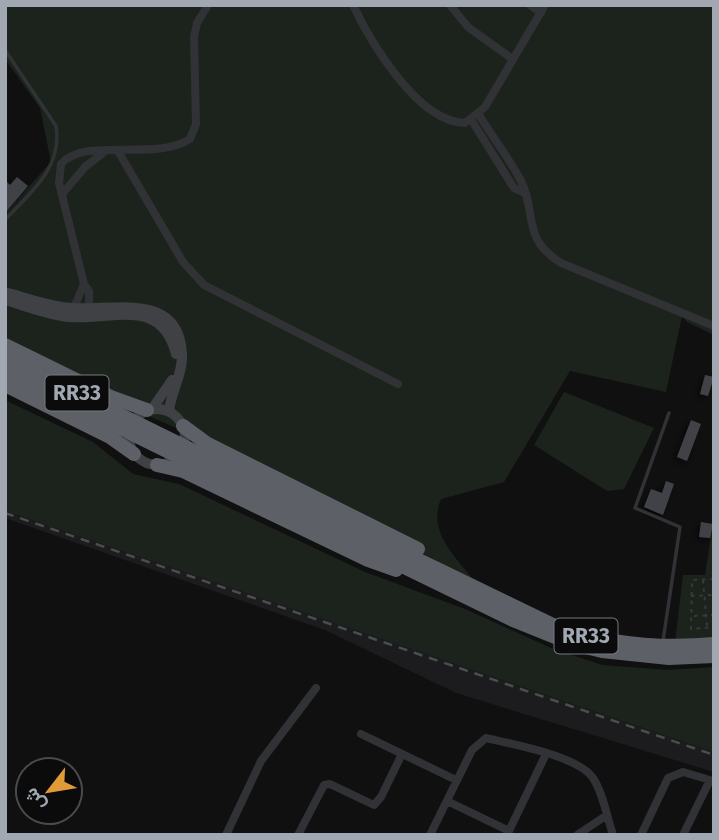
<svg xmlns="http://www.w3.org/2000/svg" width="719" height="840" font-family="'Fira Sans',Vazirmatn,sans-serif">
	<defs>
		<filter id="shadow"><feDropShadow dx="-3" dy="3" stdDeviation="3.5" flood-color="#0009"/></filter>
	</defs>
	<rect width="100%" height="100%" fill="#101011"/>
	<path fill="#1c1c1e" d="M 5,511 L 714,752 L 714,772 L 456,693 L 325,630 L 5,518 Z"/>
	<path fill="#1c231d" d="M 5,5 L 714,5 L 714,335 L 687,322 L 682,316 L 666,392 L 570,371 L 504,482 L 441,499 C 427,533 456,557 476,583 C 325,498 171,416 5,361 L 5,213 L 51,162 L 40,108 L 5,59 Z
		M 564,392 L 654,428 L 624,489 L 607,491 L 534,445 Z
		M 5,400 L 93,442 L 133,474 L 179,484 L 365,572 L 465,609 L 551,648 L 602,665 L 668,670 L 714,667 L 714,752 L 5,511 Z
		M 714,516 L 714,640 L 675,643 L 683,575 L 705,575 Z"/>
	<path fill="#414347" filter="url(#shadow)" d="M 17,177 L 28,186 L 5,213 L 5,180 L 10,185 Z
		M 705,375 L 714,377 L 708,396 L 700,394 Z
		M 691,420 L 701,424 L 687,461 L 677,457 Z
		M 666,481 L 674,484 L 663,515 L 644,507 L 651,489 L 662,493 Z
		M 701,522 L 713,524 L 710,538 L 699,537 Z"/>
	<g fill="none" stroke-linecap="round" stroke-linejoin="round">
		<path stroke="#37393c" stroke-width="2" stroke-dasharray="3.5 5" stroke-linecap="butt" d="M 714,579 L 692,580 L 691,629 L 714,627
			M 703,580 L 707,626
			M 691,596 L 714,595
			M 694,616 L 714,615"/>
		<path stroke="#313235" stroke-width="3.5" d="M 5,50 L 56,126 C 63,167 31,192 5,220
			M 663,641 L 680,527 L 635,508 L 669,413"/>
		<path stroke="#313235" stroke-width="8" d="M 353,5 C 371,43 418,122 465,123 L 485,107 L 545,5
			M 450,5 L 468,27 L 511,58
			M 530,5 L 541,13
			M 479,115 C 492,136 508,157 520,179 C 538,213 520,237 561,263 L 714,326
			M 472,121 L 514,188 L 523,192
			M 118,151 L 183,262 L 204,285 L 398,384
			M 63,193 L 85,167 L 104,152
			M 73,310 L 84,284
			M 89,310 L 89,291 L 84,284 L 59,183 L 61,164 C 84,136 155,162 190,139 L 196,124 L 194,37 L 197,23 L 208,5
			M 361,734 L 456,780
			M 447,801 L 509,831
			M 226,835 L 261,761 L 316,688
			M 298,835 L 324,785 L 330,784 L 374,805 L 381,797 L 402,754
			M 430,835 L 472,750 L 486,738 C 512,744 578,756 593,778 C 603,793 607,817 613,835
			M 507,835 L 546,754
			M 577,835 L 607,815
			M 641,835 L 668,778 L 683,772 L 710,780 L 683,835"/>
		<path stroke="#3f4145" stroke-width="10" d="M 5,292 C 27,298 50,307 73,308 C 113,311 179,291 182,354 C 183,374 171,392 169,411
			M 5,300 C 26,306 48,315 69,317 C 111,321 161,295 176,354
			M129 437a28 28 0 1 1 56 0a28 28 0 1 1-56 0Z
			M 152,409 L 172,380"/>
		<path stroke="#5d6066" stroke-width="14" d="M 5,345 L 111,397 L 147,410
			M 5,372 L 104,420
			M 5,385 L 110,437 L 134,454
			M 183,426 L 206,443 L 418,549
			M 198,453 L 555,626 C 607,644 660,649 714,644
			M 157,465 L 183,471 L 368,560 L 396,570
			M 252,493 L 513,620 L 570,643 L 602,651 L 669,658 L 714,656"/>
		<path stroke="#4a4c50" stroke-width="2.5" stroke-dasharray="9 7" stroke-linecap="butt" d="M 5,513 L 714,755"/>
		<path stroke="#5d6066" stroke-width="14" d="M 5,358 L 198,453
			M 104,420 L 252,493"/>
	</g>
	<g text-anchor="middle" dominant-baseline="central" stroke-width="5" stroke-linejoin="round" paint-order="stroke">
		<g fill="#0b0b0c" stroke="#757980" stroke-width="2">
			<rect x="45.5" y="375.5" width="63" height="35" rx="5"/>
			<rect x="554.5" y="618.5" width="63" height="35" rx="5"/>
		</g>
		<g font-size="21" font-weight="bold" fill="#a2a8b1">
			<text x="77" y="393">RR33</text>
			<text x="586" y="636">RR33</text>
		</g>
	</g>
	<rect width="719" height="840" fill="none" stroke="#a2a8b1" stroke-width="14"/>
	<g transform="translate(49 791) rotate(239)"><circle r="33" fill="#0b0b0c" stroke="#474a4e" stroke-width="2"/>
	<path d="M0-5L12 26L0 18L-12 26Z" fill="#e09b38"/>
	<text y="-10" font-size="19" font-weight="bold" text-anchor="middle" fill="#a2a8b1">ش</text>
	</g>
</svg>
